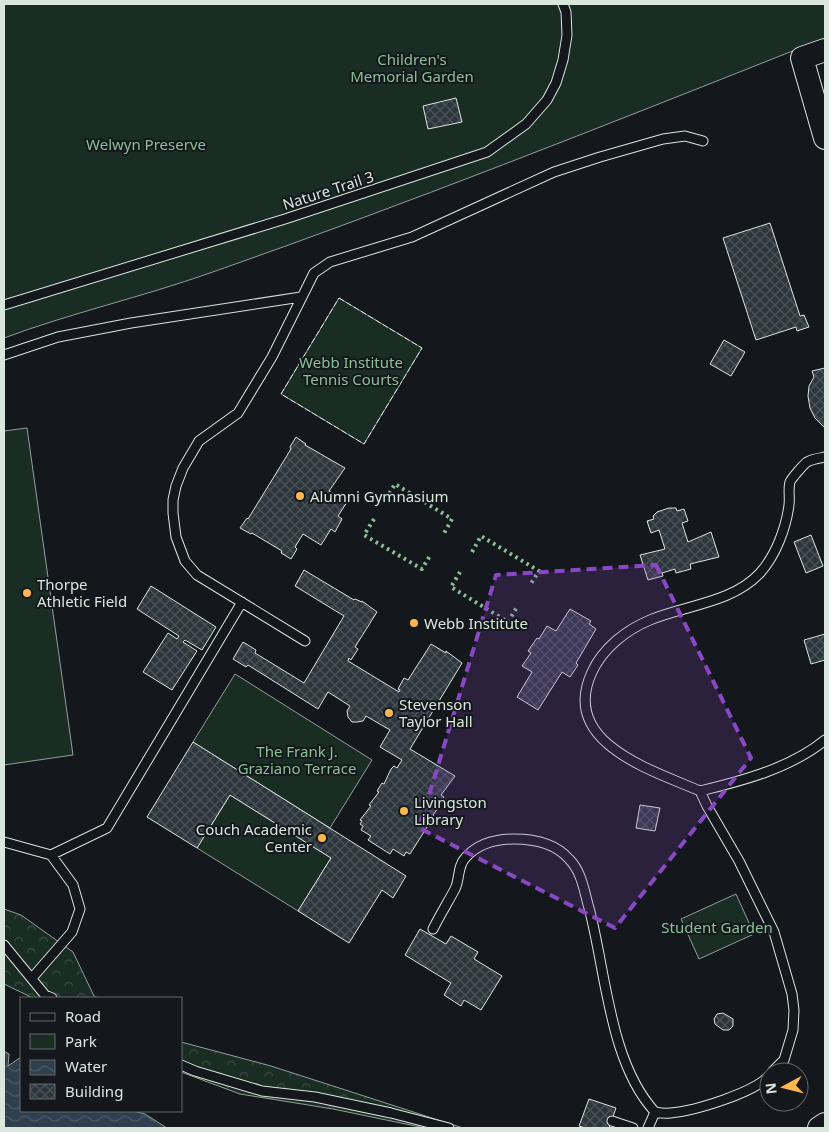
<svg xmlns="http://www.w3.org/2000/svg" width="829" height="1132" font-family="'Noto Sans',sans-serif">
	<defs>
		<pattern id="forest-crowns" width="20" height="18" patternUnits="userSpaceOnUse" patternTransform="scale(1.25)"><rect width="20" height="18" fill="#1a2d24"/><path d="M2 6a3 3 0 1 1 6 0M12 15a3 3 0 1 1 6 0" fill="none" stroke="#3b4b43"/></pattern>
		<pattern id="water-waves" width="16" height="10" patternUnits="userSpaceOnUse" patternTransform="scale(1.25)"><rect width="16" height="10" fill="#2f3f4d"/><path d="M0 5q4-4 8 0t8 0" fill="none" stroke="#4c5b66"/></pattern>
		<pattern id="building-cross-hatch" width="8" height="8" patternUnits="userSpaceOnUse" patternTransform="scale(1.25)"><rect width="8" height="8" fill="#2c363c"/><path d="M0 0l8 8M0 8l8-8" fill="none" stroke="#4a5358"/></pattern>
	</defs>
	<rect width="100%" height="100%" fill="#14181c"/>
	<path fill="url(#forest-crowns)" stroke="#939e99" d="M 4,909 L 21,915 L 73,952 L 94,996 L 98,998 L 33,998 L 4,984 Z
		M 181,1042 L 271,1066 L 463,1128 L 425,1128 L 333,1109 L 240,1094 L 181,1072 Z"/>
	<path fill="#1a2d24" stroke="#939e99" d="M 4,4 L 825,4 L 825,41 L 795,50 C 601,127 407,204 210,273 C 142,297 71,313 4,338 Z
		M 339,298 L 422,348 L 364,444 L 281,394 Z
		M 27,428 L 73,755 L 4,765 L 4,431 Z
		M 235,674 L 372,760 L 330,828 L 193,742 Z
		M 230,795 L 331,858 L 298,911 L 197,848 Z
		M 736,894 L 754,934 L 699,959 L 681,919 Z"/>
	<path fill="url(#water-waves)" stroke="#939e99" d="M 4,1051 L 9,1054 L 8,1066 L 21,1057 L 21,1111 L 133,1111 L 145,1114 L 167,1128 L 4,1128 Z"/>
	<path fill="url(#building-cross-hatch)" stroke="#d8e6dc" d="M 456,98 L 462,122 L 428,129 L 423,106 Z
		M 770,223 L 800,316 L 804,315 L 809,327 L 797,331 L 796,327 L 756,340 L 723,238 Z
		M 724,340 L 745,352 L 731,376 L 710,364 Z
		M 825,368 L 825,428 L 815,418 L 810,408 L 808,396 L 809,386 L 814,377 L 812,371 Z
		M 296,437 L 306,444 L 305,445 L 345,468 L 329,491 L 347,502 L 338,516 L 342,519 L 335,532 L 331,529 L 321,545 L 303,534 L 295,547 L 297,549 L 291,559 L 281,553 L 282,551 L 252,533 L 251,534 L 240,528 L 247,518 L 248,519 L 291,449 L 290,447 Z
		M 669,508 L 676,508 L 677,511 L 684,509 L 688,521 L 682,523 L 688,542 L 711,532 L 719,557 L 690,564 L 691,569 L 676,573 L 675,569 L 662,573 L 663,576 L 648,580 L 640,555 L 665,549 L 659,530 L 651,533 L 647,521 L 654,519 L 653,516 L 657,512 Z
		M 811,535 L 823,566 L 806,573 L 794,542 Z
		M 304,570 L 354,600 L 355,599 L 362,602 L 362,601 L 377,612 L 355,647 L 358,649 L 351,660 L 349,658 L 348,661 L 399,692 L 400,690 L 398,689 L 404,678 L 408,680 L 431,644 L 446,653 L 446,651 L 462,663 L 410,749 L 455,776 L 441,795 L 444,797 L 442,800 L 443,801 L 433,815 L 434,816 L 410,854 L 406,852 L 404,856 L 393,849 L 390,854 L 368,840 L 371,836 L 361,830 L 363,826 L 360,824 L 362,821 L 360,820 L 371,806 L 369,805 L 379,792 L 377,791 L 382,783 L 384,784 L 391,769 L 394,766 L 397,768 L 402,760 L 380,747 L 390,730 L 366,716 L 363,721 L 357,722 L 352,722 L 348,717 L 347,711 L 350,706 L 328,692 L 318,709 L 248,665 L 246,667 L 233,659 L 243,642 L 256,650 L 255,653 L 304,683 L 344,616 L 295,586 Z
		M 151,586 L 216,627 L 202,650 L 185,640 L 183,642 L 197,651 L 172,690 L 143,672 L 168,633 L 177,639 L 179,636 L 137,609 Z
		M 570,609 L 591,621 L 589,624 L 596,629 L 576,663 L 578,665 L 570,677 L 562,672 L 538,710 L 517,697 L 532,672 L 522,666 L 531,653 L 528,651 L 537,638 L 539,639 L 547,626 L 556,631 Z
		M 825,634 L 825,660 L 811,664 L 804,640 Z
		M 193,742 L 406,876 L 393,898 L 382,890 L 349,943 L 298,911 L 331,858 L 230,795 L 197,848 L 147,817 Z
		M 640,805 L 660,808 L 655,831 L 636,828 Z
		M 420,929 L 446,944 L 451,936 L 478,952 L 474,959 L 502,976 L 481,1010 L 464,1000 L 461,1006 L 444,995 L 451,983 L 405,955 Z
		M 723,1013 L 733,1019 L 733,1026 L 729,1030 L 723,1030 L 715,1024 L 714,1019 L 717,1014 Z
		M 589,1099 L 616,1108 L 609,1128 L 585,1128 L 579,1126 Z"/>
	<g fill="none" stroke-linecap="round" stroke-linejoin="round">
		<defs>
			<path id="service" d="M 4,305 L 285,219 L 487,152 L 526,124 L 547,100 L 556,83 L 563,60 L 567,35 L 566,12 L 563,4
				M 4,355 L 58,337 L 131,323 L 301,297
				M 305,641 L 197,575 L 185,561 L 176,537 L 173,513 L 173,500 L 176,486 L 183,468 L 199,441 L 238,413 L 272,357 L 314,273 L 330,262 L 412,237 L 554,172 L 600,157 L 663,139 L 685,136 L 703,141
				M 700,791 C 742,781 791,768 825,740
				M 4,842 L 51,855 L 107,828 L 242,602
				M 433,929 C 440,915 448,902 455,889 C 460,879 457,866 466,857 C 478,844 496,839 514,839 C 535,839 555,843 569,859 C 582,872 584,891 589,908 C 606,971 609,1062 655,1112 L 648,1128
				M 4,945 L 45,995 L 52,998
				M 32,978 L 72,932 L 80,909 L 73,885 L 51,855
				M 181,1065 L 195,1071 L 262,1091 L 315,1097 L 391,1113 L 449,1128
				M 772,1072 L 784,1060 L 793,1030 L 794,1010 L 792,994 L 774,932 L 739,861 L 707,806 L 700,791 C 652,770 559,743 592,672 C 603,648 626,630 650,620 C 686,605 732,603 760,573 C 776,555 786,528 789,505 C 790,498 788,488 790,482 C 791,479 804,464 807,462 C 812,459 820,458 825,457
				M 655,1112 C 660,1113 665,1114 670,1113 C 695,1111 753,1093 769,1076
				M 612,1121 L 633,1128"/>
			<path id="tertiary" d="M 825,50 L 802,58 L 825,138
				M 819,1128 L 825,1124"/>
		</defs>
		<use href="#service" stroke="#d8e6dc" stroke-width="11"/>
		<use href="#tertiary" stroke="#d8e6dc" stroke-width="24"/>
		<use href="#service" stroke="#14181c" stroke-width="9"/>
		<use href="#tertiary" stroke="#14181c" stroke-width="22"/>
		<path stroke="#8ac095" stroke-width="4" stroke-dasharray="2.5 4" stroke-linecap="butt" d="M 386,499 L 395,484 L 452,519 L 443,535
			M 374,519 L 364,535 L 422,569 L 431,554
			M 472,552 L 481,536 L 539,571 L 530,585
			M 460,572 L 451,587 L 508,622 L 517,607"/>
		<path stroke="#d8e6dc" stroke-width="1" stroke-dasharray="6 2.5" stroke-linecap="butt" d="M 339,298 L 422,348 L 364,444 L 281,394 Z"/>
	</g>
	<path fill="#8948c3" fill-opacity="0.2" stroke="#8948c3" stroke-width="4" stroke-dasharray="10 6" stroke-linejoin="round" d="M 656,565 L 751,758 L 615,928 L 419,828 L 496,575 Z"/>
	<g fill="#ffb74d" stroke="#14181c" stroke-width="2">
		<circle cx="300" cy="496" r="5"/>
		<circle cx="27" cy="593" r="5"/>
		<circle cx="414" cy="623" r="5"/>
		<circle cx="389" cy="713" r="5"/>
		<circle cx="404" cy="811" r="5"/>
		<circle cx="322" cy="838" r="5"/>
	</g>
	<g text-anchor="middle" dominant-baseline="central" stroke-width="4" stroke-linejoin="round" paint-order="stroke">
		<g font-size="15" fill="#8ac095" stroke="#14181c">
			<text x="412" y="59">Children's<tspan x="412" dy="17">Memorial Garden</tspan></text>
			<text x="146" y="144">Welwyn Preserve</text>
			<text x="351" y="362">Webb Institute<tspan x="351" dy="17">Tennis Courts</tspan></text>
			<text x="297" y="751">The Frank J.<tspan x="297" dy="17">Graziano Terrace</tspan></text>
			<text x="717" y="927">Student Garden</text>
		</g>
		<g font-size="15" fill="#d8e6dc" stroke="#14181c">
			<text transform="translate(328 190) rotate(-18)">Nature Trail 3</text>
		</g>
		<g font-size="15" fill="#d8e6dc" stroke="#14181c" text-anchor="start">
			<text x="310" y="496">Alumni Gymnasium</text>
			<text x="37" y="584">Thorpe<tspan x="37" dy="17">Athletic Field</tspan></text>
			<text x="424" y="623">Webb Institute</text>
			<text x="399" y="704">Stevenson<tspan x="399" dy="17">Taylor Hall</tspan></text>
			<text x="414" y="802">Livingston<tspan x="414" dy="17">Library</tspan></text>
			<text x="312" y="829" text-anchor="end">Couch Academic<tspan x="312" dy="17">Center</tspan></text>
		</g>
	</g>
	<rect width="829" height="1132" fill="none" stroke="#d8e6dc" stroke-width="10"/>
	<rect x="20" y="997" width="162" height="115" fill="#14181c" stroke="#626a69"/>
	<rect x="30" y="1013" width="25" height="8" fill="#14181c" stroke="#626a69"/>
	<text x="65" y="1022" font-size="15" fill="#d8e6dc">Road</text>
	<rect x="30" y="1034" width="25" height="15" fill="#1a2d24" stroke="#626a69"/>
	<text x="65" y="1047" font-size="15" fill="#d8e6dc">Park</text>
	<rect x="30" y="1060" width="25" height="15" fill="url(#water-waves)" stroke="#626a69"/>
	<text x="65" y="1072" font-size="15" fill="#d8e6dc">Water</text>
	<rect x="30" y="1084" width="25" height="15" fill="url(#building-cross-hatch)" stroke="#626a69"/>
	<text x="65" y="1097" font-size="15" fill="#d8e6dc">Building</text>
	<g transform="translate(784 1087) rotate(263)"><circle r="24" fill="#14181c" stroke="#626a69"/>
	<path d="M0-4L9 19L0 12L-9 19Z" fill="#ffb74d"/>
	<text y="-8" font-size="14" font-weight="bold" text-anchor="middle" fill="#d8e6dc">N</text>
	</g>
</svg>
